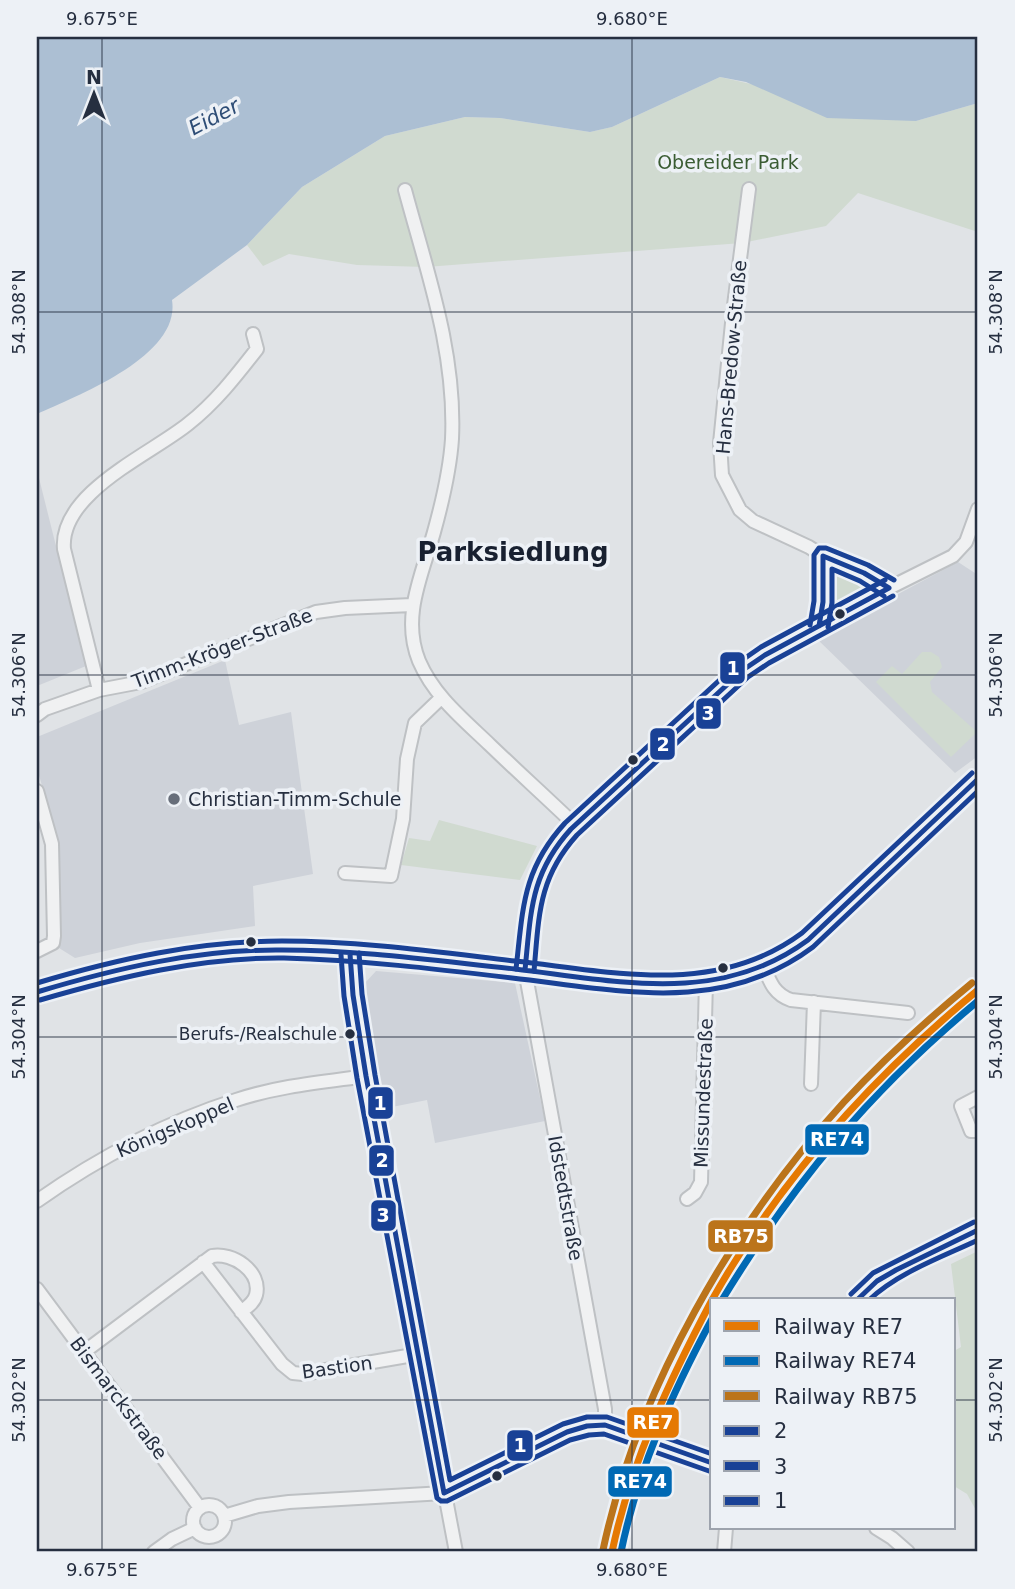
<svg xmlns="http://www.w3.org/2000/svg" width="1015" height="1589" font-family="'DejaVu Sans',sans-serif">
	<rect width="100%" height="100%" fill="#e0e3e6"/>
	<path fill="#ced2d9" d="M 37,470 L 86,666 L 37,686 Z
		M 958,562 L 978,575 L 978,756 L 955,773 L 816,638 Z
		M 225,660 L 239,725 L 291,712 L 313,874 L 253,886 L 255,926 L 140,943 L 75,958 L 59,948 L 55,828 L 37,769 L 37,737 Z
		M 376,971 L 515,983 L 545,1121 L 435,1143 L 427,1100 L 382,1109 L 369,1028 L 365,983 Z"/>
	<path fill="#d0dad0" d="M 720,77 L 916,121 L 978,103 L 978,232 L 858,193 L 826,226 L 742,243 L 426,267 L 357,265 L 289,254 L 263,266 L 247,245 L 302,187 L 385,136 L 465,117 L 500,118 L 590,132 L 612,127 Z
		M829 588a17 17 0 1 1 34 0a17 17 0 1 1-34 0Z
		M 922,652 L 931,652 L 939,657 L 942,667 L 930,682 L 932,692 L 977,732 L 951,757 L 876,682 L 892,666 L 902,674 Z
		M 439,820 L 537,846 L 520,880 L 401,865 L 409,838 L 430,841 Z
		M 978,1251 L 978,1514 L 967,1494 L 954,1486 L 954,1351 L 961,1347 L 951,1264 Z"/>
	<path fill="#acbfd3" d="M 37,37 L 978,37 L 978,103 L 916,121 L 827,118 L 746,82 L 720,77 L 612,127 L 590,132 L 500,118 L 465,117 L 385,136 L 302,187 L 247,245 L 172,300 C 181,356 78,395 37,414 Z"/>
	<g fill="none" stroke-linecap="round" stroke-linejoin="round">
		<defs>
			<path id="street" d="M 749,189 L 733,313 L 720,443 L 722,475 L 740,510 L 753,521 L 809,547 L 823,556
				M 405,190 C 427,272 456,352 452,439 C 450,469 442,503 434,532 C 422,575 401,617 419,661 C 434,696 463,719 490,745 C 518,772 547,798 575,825
				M 819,626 L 823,602 L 823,556 L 864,573 L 889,588
				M 99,690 L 64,549 C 59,493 151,454 188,424 C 215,403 236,376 257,349 L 253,334
				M 37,715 L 45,709 L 99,690 L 141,682 L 316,612 L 345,608 L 412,605
				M 37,791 L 52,844 L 54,936 L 53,943 L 37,951
				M 345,873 L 391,876 L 403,819 L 407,759 L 415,723 L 441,698
				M 350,954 L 353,995 L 366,1076 L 456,1552
				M 764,967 C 770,982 774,994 791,1000 L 908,1013
				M 811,1084 L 814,1002
				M 978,1097 L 961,1106 L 971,1131 L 978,1131
				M 687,1199 L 695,1193 L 701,1182 L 706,981
				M 37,1201 C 98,1158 164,1123 236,1100 C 278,1086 323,1082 366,1076
				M 203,1262 L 282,1364 L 293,1373 L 303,1374 L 419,1354
				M 37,1289 L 200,1508
				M 857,1300 L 877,1281 L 896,1270 L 978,1230
				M 84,1352 L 212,1256 C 232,1252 262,1271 256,1295 C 254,1303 247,1307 241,1312
				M 605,1425 L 605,1409 L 525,970 C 528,944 531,891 542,869 C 549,853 559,842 571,829 L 743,670 L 765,655 L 811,632 L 889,588 L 953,556 L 966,542 L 978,509
				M193 1521a16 16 0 1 1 32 0a16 16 0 1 1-32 0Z
				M 224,1516 L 258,1506 L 289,1502 L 444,1493 L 567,1432 L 587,1426 L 605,1425 L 712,1463
				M 876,1528 L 892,1538 L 908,1552
				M 154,1552 L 172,1539 L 195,1528
				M 724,1552 L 726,1528"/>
		</defs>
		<use href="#street" stroke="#bec1c4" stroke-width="16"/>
		<use href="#street" stroke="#f0f1f2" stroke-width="12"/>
		<path stroke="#c1c4c9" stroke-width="18" d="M 37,992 C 126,964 224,944 318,951 C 388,956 459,963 529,971 C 605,979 691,998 764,967 C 806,949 839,912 871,881 C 907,847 943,813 978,779"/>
		<defs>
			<path id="bus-1" d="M 819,626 L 823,602 L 823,556 L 864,573 L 889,588
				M 350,954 L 353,995 L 366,1076 L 444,1493 L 567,1432 L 587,1426 L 605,1425 L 712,1463
				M 525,970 C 531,912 530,874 571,829 L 743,670 L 765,655 L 889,588
				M 37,992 C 117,968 199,949 282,950 C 360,950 438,961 515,969 C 617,981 719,1006 808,940 L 978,779
				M 857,1300 L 877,1281 L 896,1270 L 978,1230"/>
			<path id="bus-2" d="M 828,627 L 832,603 L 832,569 L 860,581 L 884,596
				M 341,955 L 344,996 L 357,1078 L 437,1498 L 441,1501 L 447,1501 L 570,1440 L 589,1435 L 604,1434 L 709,1471
				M 534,971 C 539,916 538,878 577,835 L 748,677 L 769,663 L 893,596
				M 40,1000 C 119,977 201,957 284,958 C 360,960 436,969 512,978 C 618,990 721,1016 813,947 L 978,791
				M 869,1300 C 899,1272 942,1257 978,1240"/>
			<path id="bus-3" d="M 810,625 L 814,601 L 814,555 L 819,548 L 826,548 L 868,565 L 894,580
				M 359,953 L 362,994 L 375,1075 L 450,1480 L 563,1424 L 587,1417 L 607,1417 L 712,1454
				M 516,969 C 523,909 522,870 565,823 L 738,663 L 761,647 L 885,580
				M 37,983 C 117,959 198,941 282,941 C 360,941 438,952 515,961 C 614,972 716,997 802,933 L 972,773
				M 851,1294 L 873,1273 L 974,1222"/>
		</defs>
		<use href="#bus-1" stroke="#edf1f6" stroke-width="10"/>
		<use href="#bus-2" stroke="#edf1f6" stroke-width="10"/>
		<use href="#bus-3" stroke="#edf1f6" stroke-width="10"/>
		<use href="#bus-1" stroke="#194196" stroke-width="5"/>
		<use href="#bus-2" stroke="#194196" stroke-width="5"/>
		<use href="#bus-3" stroke="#194196" stroke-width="5"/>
		<defs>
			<path id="rail-1" d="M 712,1300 C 780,1179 871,1078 978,990
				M 612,1552 C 631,1462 669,1381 712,1300"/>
			<path id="rail-2" d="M 722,1300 C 794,1182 871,1090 978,1001
				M 621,1552 C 638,1469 672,1393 712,1319"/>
			<path id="rail-3" d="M 603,1550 C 637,1390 734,1222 844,1102 C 884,1059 927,1020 972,983"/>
		</defs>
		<use href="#rail-1" stroke="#edf1f6" stroke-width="12"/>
		<use href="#rail-2" stroke="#edf1f6" stroke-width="12"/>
		<use href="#rail-3" stroke="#edf1f6" stroke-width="12"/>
		<use href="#rail-1" stroke="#e57903" stroke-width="7"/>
		<use href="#rail-2" stroke="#0069b4" stroke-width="7"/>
		<use href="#rail-3" stroke="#bb741b" stroke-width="7"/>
	</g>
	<path fill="none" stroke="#262f40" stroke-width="2" stroke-opacity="0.45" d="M 102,37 L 102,1552M 632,37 L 632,1552M 37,312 L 978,312M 37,675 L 978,675M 37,1037 L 978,1037M 37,1400 L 712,1400M 954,1400 L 978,1400"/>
	<g fill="#262f40" stroke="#edf1f6" stroke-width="2.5">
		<circle cx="840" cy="614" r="6"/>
		<circle cx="633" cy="760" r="6"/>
		<circle cx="251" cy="942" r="6"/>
		<circle cx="723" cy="968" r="6"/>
		<circle cx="350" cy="1034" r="6"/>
		<circle cx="497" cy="1476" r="6"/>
	</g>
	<circle fill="#676e7a" stroke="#edf1f6" stroke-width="2.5" cx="174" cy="799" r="7"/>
	<g text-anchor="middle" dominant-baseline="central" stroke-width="7" stroke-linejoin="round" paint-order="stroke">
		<g font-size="17" fill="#262f40" stroke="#edf1f6" text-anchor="end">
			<text x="337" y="1034">Berufs-/Realschule</text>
		</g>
		<g font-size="19" fill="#3a5c33" stroke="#edf1f6">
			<text x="728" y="162">Obereider Park</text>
		</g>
		<g font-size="19" fill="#262f40" stroke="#edf1f6">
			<text transform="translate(731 357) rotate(-85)">Hans-Bredow-Straße</text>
			<text transform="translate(222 648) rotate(-21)">Timm-Kröger-Straße</text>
			<text transform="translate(703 1093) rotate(-88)">Missundestraße</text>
			<text transform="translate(175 1127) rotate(-23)">Königskoppel</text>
			<text transform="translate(566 1198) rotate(80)">Idstedtstraße</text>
			<text transform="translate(337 1367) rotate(-8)">Bastion</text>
			<text transform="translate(119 1398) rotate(53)">Bismarckstraße</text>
		</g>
		<g font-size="19" fill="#262f40" stroke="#edf1f6" text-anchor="start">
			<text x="188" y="799">Christian-Timm-Schule</text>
		</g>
		<g font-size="21" font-style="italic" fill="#2e4d76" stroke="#edf1f6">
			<text transform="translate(214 117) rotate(-28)">Eider</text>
		</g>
		<g font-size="26" font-weight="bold" fill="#182030" stroke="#edf1f6">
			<text x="513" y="552">Parksiedlung</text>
		</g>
	</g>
	<g stroke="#edf1f6" stroke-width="2.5">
		<rect x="719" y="651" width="27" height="34" rx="7" fill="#194196"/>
		<rect x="695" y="697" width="27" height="33" rx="7" fill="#194196"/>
		<rect x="649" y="727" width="27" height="34" rx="7" fill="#194196"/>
		<rect x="367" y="1086" width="27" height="34" rx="7" fill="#194196"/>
		<rect x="804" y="1123" width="66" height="33" rx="7" fill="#0069b4"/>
		<rect x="368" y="1144" width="27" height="33" rx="7" fill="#194196"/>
		<rect x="370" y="1199" width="27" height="33" rx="7" fill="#194196"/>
		<rect x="707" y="1219" width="67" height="34" rx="7" fill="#bb741b"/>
		<rect x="626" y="1406" width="54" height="33" rx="7" fill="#e57903"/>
		<rect x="506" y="1429" width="28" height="33" rx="7" fill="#194196"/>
		<rect x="607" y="1465" width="66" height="33" rx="7" fill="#0069b4"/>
	</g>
	<g font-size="19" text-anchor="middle" font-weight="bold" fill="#fff">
		<text x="733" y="675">1</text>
		<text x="708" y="720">3</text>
		<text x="663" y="751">2</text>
		<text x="380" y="1110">1</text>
		<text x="837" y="1146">RE74</text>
		<text x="382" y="1167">2</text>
		<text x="383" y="1222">3</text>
		<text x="741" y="1243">RB75</text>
		<text x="653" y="1429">RE7</text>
		<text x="520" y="1452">1</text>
		<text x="640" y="1488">RE74</text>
	</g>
	<rect width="1015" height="1589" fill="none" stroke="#edf1f6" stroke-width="77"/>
	<rect x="710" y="1298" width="245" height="231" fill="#edf1f6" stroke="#9da3ad" stroke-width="2"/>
	<rect x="724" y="1321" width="35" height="10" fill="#e57903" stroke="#9da3ad" stroke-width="2"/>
	<text x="774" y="1334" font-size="21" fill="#262f40">Railway RE7</text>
	<rect x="724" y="1356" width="35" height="10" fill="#0069b4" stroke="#9da3ad" stroke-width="2"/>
	<text x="774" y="1368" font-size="21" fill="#262f40">Railway RE74</text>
	<rect x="724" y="1391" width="35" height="10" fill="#bb741b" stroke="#9da3ad" stroke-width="2"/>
	<text x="774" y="1404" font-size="21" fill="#262f40">Railway RB75</text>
	<rect x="724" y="1426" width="35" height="10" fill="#194196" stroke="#9da3ad" stroke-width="2"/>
	<text x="774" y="1438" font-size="21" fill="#262f40">2</text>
	<rect x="724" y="1461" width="35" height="10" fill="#194196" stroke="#9da3ad" stroke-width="2"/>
	<text x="774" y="1474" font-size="21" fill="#262f40">3</text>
	<rect x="724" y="1496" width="35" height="10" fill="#194196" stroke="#9da3ad" stroke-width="2"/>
	<text x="774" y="1508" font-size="21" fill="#262f40">1</text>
	<g transform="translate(94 94)" stroke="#edf1f6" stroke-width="5" paint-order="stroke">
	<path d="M0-5L12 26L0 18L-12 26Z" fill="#262f40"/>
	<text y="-10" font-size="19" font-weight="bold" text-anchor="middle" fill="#262f40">N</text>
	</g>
	<rect x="38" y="38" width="938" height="1512" fill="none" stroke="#262f40" stroke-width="2.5"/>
	<g font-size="18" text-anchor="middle" fill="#262f40">
		<text x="102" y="25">9.675°E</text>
		<text x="632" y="25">9.680°E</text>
		<text transform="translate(19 312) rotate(-90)" y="6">54.308°N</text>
		<text transform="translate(996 312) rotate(-90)" y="6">54.308°N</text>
		<text transform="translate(19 675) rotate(-90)" y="6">54.306°N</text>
		<text transform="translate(996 675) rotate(-90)" y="6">54.306°N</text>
		<text transform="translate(19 1037) rotate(-90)" y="6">54.304°N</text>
		<text transform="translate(996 1037) rotate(-90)" y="6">54.304°N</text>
		<text transform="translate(19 1400) rotate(-90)" y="6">54.302°N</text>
		<text transform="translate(996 1400) rotate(-90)" y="6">54.302°N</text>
		<text x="102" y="1576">9.675°E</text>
		<text x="632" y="1576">9.680°E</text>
	</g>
</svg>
